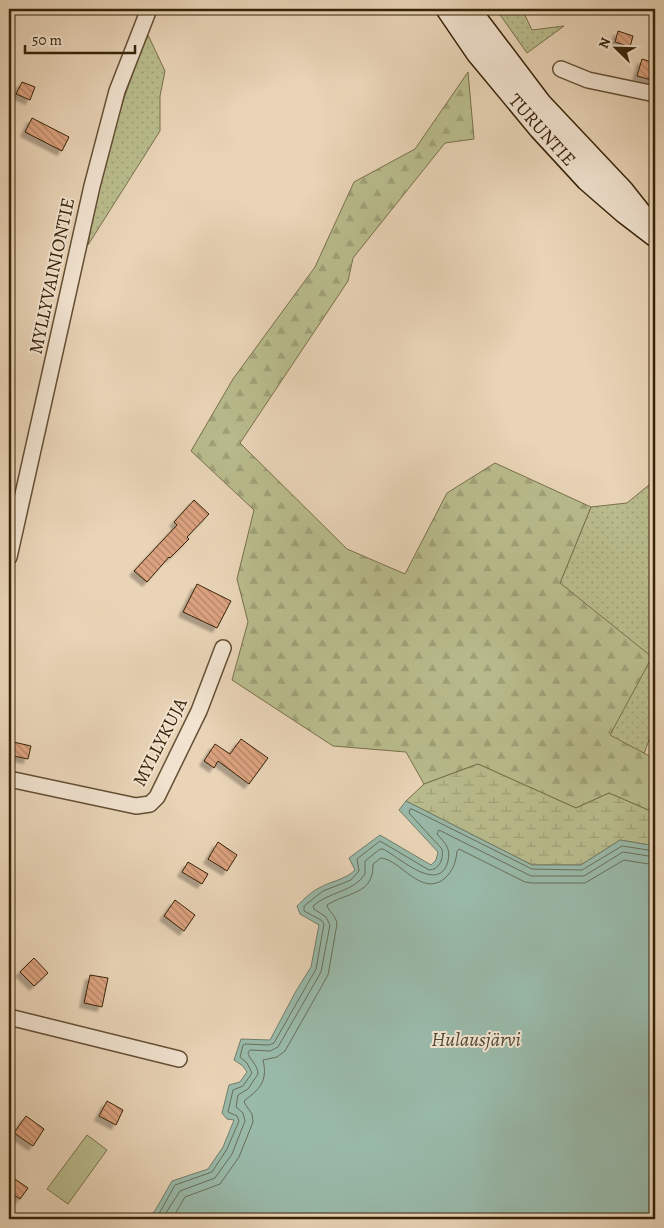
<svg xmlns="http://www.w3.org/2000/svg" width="664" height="1228" font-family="Alegreya,serif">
	<defs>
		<pattern id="grass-dots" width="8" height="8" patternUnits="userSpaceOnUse" patternTransform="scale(1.25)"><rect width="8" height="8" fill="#b9bc8d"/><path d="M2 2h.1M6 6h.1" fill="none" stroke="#a0a178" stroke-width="1.8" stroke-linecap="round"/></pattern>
		<pattern id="forest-firs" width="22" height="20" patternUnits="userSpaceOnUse" patternTransform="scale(1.25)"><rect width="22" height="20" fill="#b9bc8d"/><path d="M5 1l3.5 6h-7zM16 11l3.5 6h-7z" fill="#a0a178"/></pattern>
		<pattern id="wetland-marsh" width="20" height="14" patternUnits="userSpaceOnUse" patternTransform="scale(1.25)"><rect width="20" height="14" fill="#b9bc8d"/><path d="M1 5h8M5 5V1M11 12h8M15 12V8" fill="none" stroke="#a0a178"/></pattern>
		<pattern id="building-back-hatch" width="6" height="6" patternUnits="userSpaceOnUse" patternTransform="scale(1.25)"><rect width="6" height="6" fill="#dca27f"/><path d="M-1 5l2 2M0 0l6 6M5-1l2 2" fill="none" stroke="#b38466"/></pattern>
		<filter id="shadow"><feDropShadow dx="-4.5" dy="4.5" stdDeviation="1" flood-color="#0004"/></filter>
	</defs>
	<rect width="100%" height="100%" fill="#e9d4b7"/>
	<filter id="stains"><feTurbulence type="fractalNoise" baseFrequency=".004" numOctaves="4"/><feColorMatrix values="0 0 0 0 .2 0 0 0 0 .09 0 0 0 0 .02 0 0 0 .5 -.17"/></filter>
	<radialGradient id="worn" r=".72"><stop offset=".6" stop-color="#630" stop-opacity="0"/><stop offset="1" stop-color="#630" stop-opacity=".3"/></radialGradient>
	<path fill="url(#grass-dots)" stroke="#78704a" d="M 496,9 L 522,9 L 532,30 L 564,26 L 527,53 Z
		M 148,35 L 165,71 L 160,96 L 160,131 L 88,245 C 99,172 120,103 148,35 Z
		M 655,480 L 655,723 L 644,754 L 610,736 L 560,583 L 591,507 L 627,503 Z"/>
	<path fill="url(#forest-firs)" stroke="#78704a" d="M 468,72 L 474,139 L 445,143 L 353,258 L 348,281 L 240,443 L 347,549 L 405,574 L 447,493 L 495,463 L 591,507 L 560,583 L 652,657 L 610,735 L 655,759 L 655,813 L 609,793 L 576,808 L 478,764 L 424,784 L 406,752 L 333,746 L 232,680 L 248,622 L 237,579 L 254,510 L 191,451 L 233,379 L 315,267 L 354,182 L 415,149 Z"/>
	<path fill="url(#wetland-marsh)" stroke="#78704a" d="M 478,764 L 576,808 L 609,793 L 655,813 L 655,846 L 620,840 L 581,865 L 532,865 L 406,801 L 424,784 Z"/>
	<path fill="#b9bc8d" stroke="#78704a" d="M 87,1135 L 107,1150 L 68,1204 L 47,1189 Z"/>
	<path fill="#99b9a9" stroke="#727d68" d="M 406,801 L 532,865 L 581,865 L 620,840 L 655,846 L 655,1219 L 148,1219 L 156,1209 L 172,1181 L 208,1169 L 223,1147 L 234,1120 L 227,1119 L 222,1113 L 229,1085 L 240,1082 L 247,1072 L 243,1066 L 234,1060 L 241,1039 L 270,1040 L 296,991 L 311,967 L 319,925 L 300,914 L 297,906 C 304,899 311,892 319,888 C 331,881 345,880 355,870 L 349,858 L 380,835 L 431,865 L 436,860 L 438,852 L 399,810 Z"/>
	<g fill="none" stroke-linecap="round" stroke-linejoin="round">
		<path stroke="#686e58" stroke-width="1" d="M 154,1219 L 160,1212 L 175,1185 L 212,1172 L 227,1149 L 239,1121 L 237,1116 L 228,1112 L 233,1090 L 243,1086 L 252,1073 L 247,1063 L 240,1057 L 243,1045 L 245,1044 L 269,1045 L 274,1043 L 316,969 L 324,924 L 321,920 L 304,911 L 304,906 L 323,891 L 351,880 L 359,871 L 357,859 L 380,841 L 429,870 C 439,870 444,859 442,849 L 409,813 L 410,809 L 412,809 L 532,869 L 582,870 L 622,846 L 655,851
			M 162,1219 L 180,1191 L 215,1178 L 232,1154 L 245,1121 L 243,1113 L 236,1107 L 238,1095 L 248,1089 L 258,1074 C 258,1064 248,1059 248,1052 L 250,1050 L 270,1051 L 278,1047 L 321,972 L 330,925 L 326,917 L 314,909 L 313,906 C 328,892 354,892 365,874 L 365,861 L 380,849 L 383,849 C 399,857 439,895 448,861 C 451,848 445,843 437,834 L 439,830 L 531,876 L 584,876 L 623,852 L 655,857
			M 172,1219 L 185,1197 L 220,1184 L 239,1157 L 253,1122 L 252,1114 L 245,1104 L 244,1101 C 260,1089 268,1081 263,1060 L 277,1057 L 285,1051 L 328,975 L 337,924 C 336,915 328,911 327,905 C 347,892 374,895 373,864 L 381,858 C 401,860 421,897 444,879 C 453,871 456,862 457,851 L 459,849 L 525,882 L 532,883 L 585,883 L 624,860 L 655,865"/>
	</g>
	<path fill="url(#building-back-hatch)" stroke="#372307" filter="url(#shadow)" d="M 618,31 L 633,36 L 630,47 L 615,42 Z
		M 642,59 L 655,63 L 655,81 L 637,76 Z
		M 22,82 L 35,87 L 30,100 L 16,94 Z
		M 32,118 L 69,137 L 62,151 L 25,132 Z
		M 194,500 L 209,514 L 187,537 L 189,539 L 170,558 L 169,557 L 147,582 L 134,571 L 177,525 L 174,522 Z
		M 197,584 L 231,601 L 217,628 L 183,612 Z
		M 241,739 L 268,758 L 249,784 L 218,761 L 214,768 L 204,761 L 215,744 L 230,754 Z
		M 9,741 L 31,746 L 28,759 L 9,755 Z
		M 218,842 L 237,855 L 227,871 L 208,859 Z
		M 188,862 L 208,874 L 202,884 L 182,872 Z
		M 175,900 L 195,915 L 184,931 L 164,916 Z
		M 34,958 L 48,973 L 34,986 L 20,972 Z
		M 90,975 L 108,978 L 102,1007 L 84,1003 Z
		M 107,1101 L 123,1110 L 116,1125 L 99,1116 Z
		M 26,1116 L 44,1129 L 33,1146 L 14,1133 Z
		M 9,1175 L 28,1188 L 20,1199 L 9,1191 Z"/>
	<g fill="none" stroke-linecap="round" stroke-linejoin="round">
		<defs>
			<path id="minor" d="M 561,69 L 588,80 L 655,94
				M 9,557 L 92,186 L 117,91 L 149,9
				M 9,779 L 136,806 L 150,804 L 157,797 L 199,711 L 223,648
				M 9,1017 L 179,1059"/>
			<path id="secondary" d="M 447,9 L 477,53 L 540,129 L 587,180 L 625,213 L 655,236
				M 469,9 L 541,104 L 623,191 L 642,215"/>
		</defs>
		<use href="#minor" stroke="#644f33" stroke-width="18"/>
		<use href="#secondary" stroke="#372307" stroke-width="24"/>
		<use href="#minor" stroke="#f1e3d0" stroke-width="15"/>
		<use href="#secondary" stroke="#f1e3d0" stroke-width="21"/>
	</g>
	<g text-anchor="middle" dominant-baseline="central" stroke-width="4" stroke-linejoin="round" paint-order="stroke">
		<g font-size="19" fill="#372307" stroke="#f1e3d0">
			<text transform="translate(542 130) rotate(48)">TURUNTIE</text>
			<text transform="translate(52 276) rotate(-78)">MYLLYVAINIONTIE</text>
			<text transform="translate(160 742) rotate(-63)">MYLLYKUJA</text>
		</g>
		<g font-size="20" font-style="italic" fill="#504830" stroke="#f1e3d0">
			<text x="476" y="1039">Hulausjärvi</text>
		</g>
	</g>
	<rect width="664" height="1228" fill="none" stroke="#e9d4b7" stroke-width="30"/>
	<rect x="10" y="10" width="644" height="1208" fill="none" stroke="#372307" stroke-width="2.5"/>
	<rect x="15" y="15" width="634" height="1198" fill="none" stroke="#372307"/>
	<g transform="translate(616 48) rotate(293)" stroke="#f1e3d0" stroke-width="4" paint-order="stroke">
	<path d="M0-4L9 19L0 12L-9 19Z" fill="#372307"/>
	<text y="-8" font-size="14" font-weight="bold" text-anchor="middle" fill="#372307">N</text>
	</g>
	<path d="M25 45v8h110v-8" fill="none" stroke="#372307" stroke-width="2.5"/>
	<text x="32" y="45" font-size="15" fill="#372307" stroke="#f1e3d0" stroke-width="4" paint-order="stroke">50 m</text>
	<rect width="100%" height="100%" filter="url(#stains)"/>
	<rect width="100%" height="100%" fill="url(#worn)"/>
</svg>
